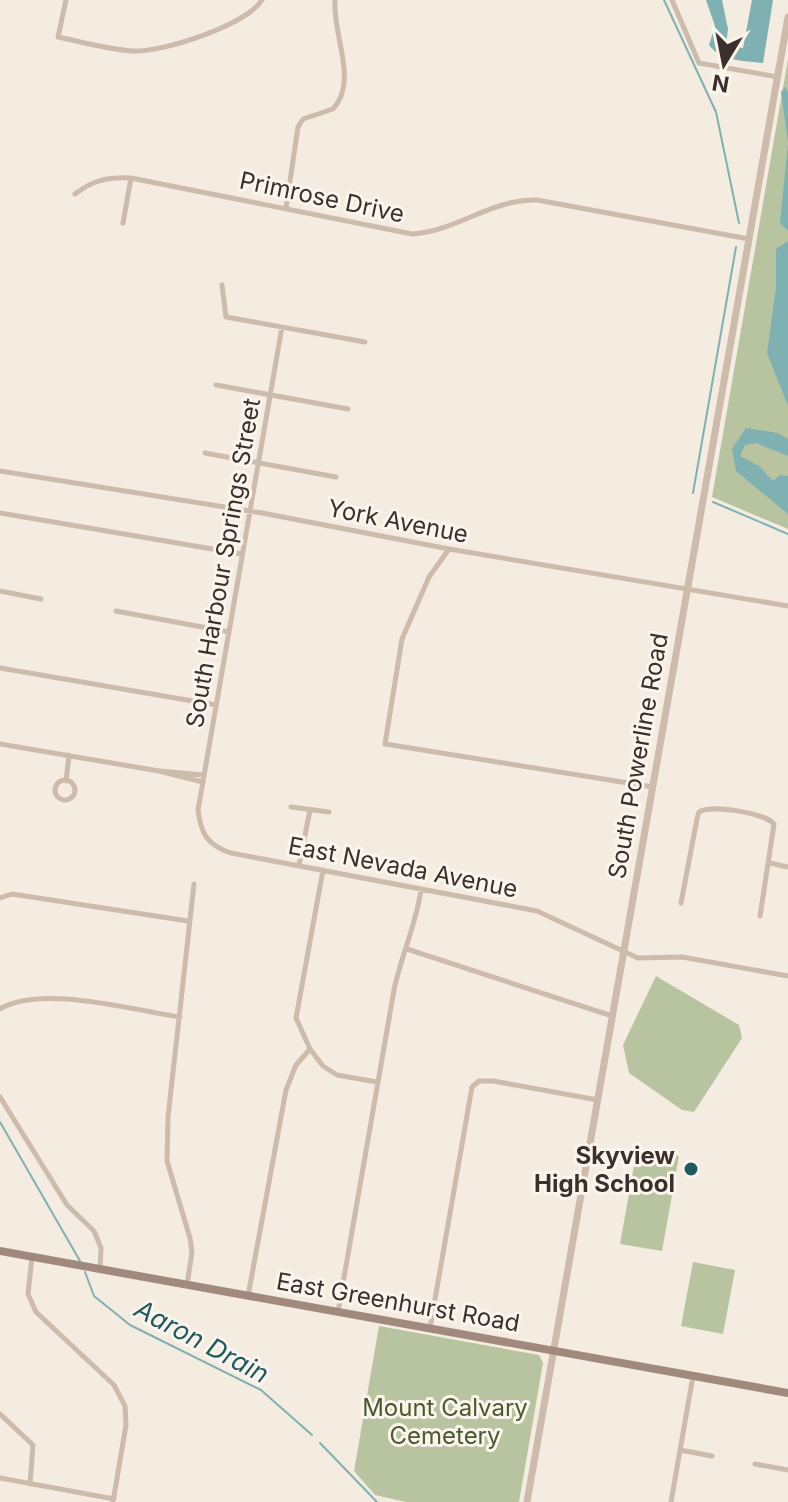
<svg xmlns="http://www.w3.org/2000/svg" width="788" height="1502" font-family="Inter,sans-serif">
	<rect width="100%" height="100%" fill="#f4ebe1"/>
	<path fill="#b8c4a0" d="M 788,59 L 788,529 L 712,497 Z
		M 656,976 L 739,1025 L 742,1038 L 694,1112 L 682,1110 L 629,1073 L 623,1045 Z
		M 637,1149 L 679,1156 L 662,1251 L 620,1244 Z
		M 693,1262 L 735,1270 L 723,1334 L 681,1326 Z
		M 379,1326 L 539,1355 L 543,1363 L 519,1502 L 406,1502 L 375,1495 L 354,1471 Z"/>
	<path fill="#7fb0b2" d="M 706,0 L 722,0 L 728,29 L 726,45 L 743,48 L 752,0 L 773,0 L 763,63 C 745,61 720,61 709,45 L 715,26 Z
		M 785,87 L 788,92 L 788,231 L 780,223 L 788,143 L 781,92 Z
		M 788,241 L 788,406 L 767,353 L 776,288 L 776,249 Z
		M 746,428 L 778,433 L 788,439 L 788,456 L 756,443 L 745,445 L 740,456 L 759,466 L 773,481 L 780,475 L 788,476 L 788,514 L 736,471 L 732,449 Z"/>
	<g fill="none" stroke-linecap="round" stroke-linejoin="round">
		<path stroke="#7fb0b2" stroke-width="2" d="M 664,0 L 716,112 L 739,223
			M 693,493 L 736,247
			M 713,502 L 788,534
			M 0,1122 L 80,1261
			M 85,1272 L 94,1296 L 130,1325 L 261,1390 L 312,1435
			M 320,1443 L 377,1502"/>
		<path stroke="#cdbbac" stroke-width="5" d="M 66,0 L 58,37 C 82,42 107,49 132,51 C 162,53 246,25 262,0
			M 672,0 L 699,63 L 778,77
			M 75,194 C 93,180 108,177 131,178 L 412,234 C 458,231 490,199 537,200 L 749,239
			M 286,208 L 298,127 L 303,119 L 333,109 C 359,81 332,34 335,0
			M 123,223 L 131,178
			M 222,285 L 226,317 L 365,342
			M 282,327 L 198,810 C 201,834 207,845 231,853 L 537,911 L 638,958 L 682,957 L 788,976
			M 216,385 L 348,409
			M 205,453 L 336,477
			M 0,471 L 262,513 L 449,549 L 788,606
			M 0,513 L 242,554
			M 449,549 L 429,577 L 402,639 L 385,744 L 653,787
			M 0,591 L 41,599
			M 116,611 L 229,632
			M 0,668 L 216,705
			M 0,744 L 159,771 L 203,782
			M 160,771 L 204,775
			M55 790a10 10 0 1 1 20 0a10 10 0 1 1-20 0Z
			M 66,781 L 69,755
			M 291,807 L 329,812
			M 770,863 L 788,867
			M 299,865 L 310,810
			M 323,870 L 296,1018 L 310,1049 L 323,1066 L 337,1075 L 377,1082
			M 0,898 L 12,894 L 188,921
			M 681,903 L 697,819 L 699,812 C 711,804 765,813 774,824 L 760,916
			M 407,949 L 612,1016
			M 0,1009 C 40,984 132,1010 180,1017
			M 0,1097 L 67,1205 L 94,1231 L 101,1248 L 100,1268
			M 32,1257 L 28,1294 L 36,1312 L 114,1385 L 125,1406 L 126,1425 L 113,1502
			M 187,1285 L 192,1252 L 190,1238 L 167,1161 L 168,1117 L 194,884
			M 248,1296 L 286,1090 L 296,1065 L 310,1049
			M 338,1312 L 394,990 C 401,956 416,925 421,890
			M 430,1328 L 472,1087 L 479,1081 L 493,1081 L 598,1100
			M 0,1414 L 33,1445 L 30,1484
			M 680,1450 L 712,1456
			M 755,1464 L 788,1470
			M 0,1478 L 114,1499
			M 671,1502 L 693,1376"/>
		<path stroke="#cdbbac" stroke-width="7" d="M 527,1502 L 788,17"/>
		<path stroke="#a18a7d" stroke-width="8" d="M 0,1251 L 788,1393"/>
	</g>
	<circle fill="#1f5a5e" stroke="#fbf5ee" stroke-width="3" cx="691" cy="1169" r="8"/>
	<g text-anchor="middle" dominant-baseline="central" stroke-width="6" stroke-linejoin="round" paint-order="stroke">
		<g font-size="24" fill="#3b302b" stroke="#fbf5ee">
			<text transform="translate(322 197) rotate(12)">Primrose Drive</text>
			<text transform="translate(398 521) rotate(11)">York Avenue</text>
			<text transform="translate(223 563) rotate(-80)">South Harbour Springs Street</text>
			<text transform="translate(638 756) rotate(-80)">South Powerline Road</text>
			<text transform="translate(403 867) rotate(11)">East Nevada Avenue</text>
			<text transform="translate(398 1302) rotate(10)">East Greenhurst Road</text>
		</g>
		<g font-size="24" font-weight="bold" fill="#3b302b" stroke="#fbf5ee" text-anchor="end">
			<text x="675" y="1155">Skyview<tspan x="675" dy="28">High School</tspan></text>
		</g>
		<g font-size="24" fill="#4a5a2e" stroke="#fbf5ee">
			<text x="445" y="1407">Mount Calvary<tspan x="445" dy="28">Cemetery</tspan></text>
		</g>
		<g font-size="26" font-style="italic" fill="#1f5a5e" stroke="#fbf5ee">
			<text transform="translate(202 1341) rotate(28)">Aaron Drain</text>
		</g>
	</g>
	<g transform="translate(724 64) rotate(190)" stroke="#fbf5ee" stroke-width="6" paint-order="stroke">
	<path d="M0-6L14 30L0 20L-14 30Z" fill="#3b302b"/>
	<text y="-12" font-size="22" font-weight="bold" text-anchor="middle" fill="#3b302b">N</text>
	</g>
</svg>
